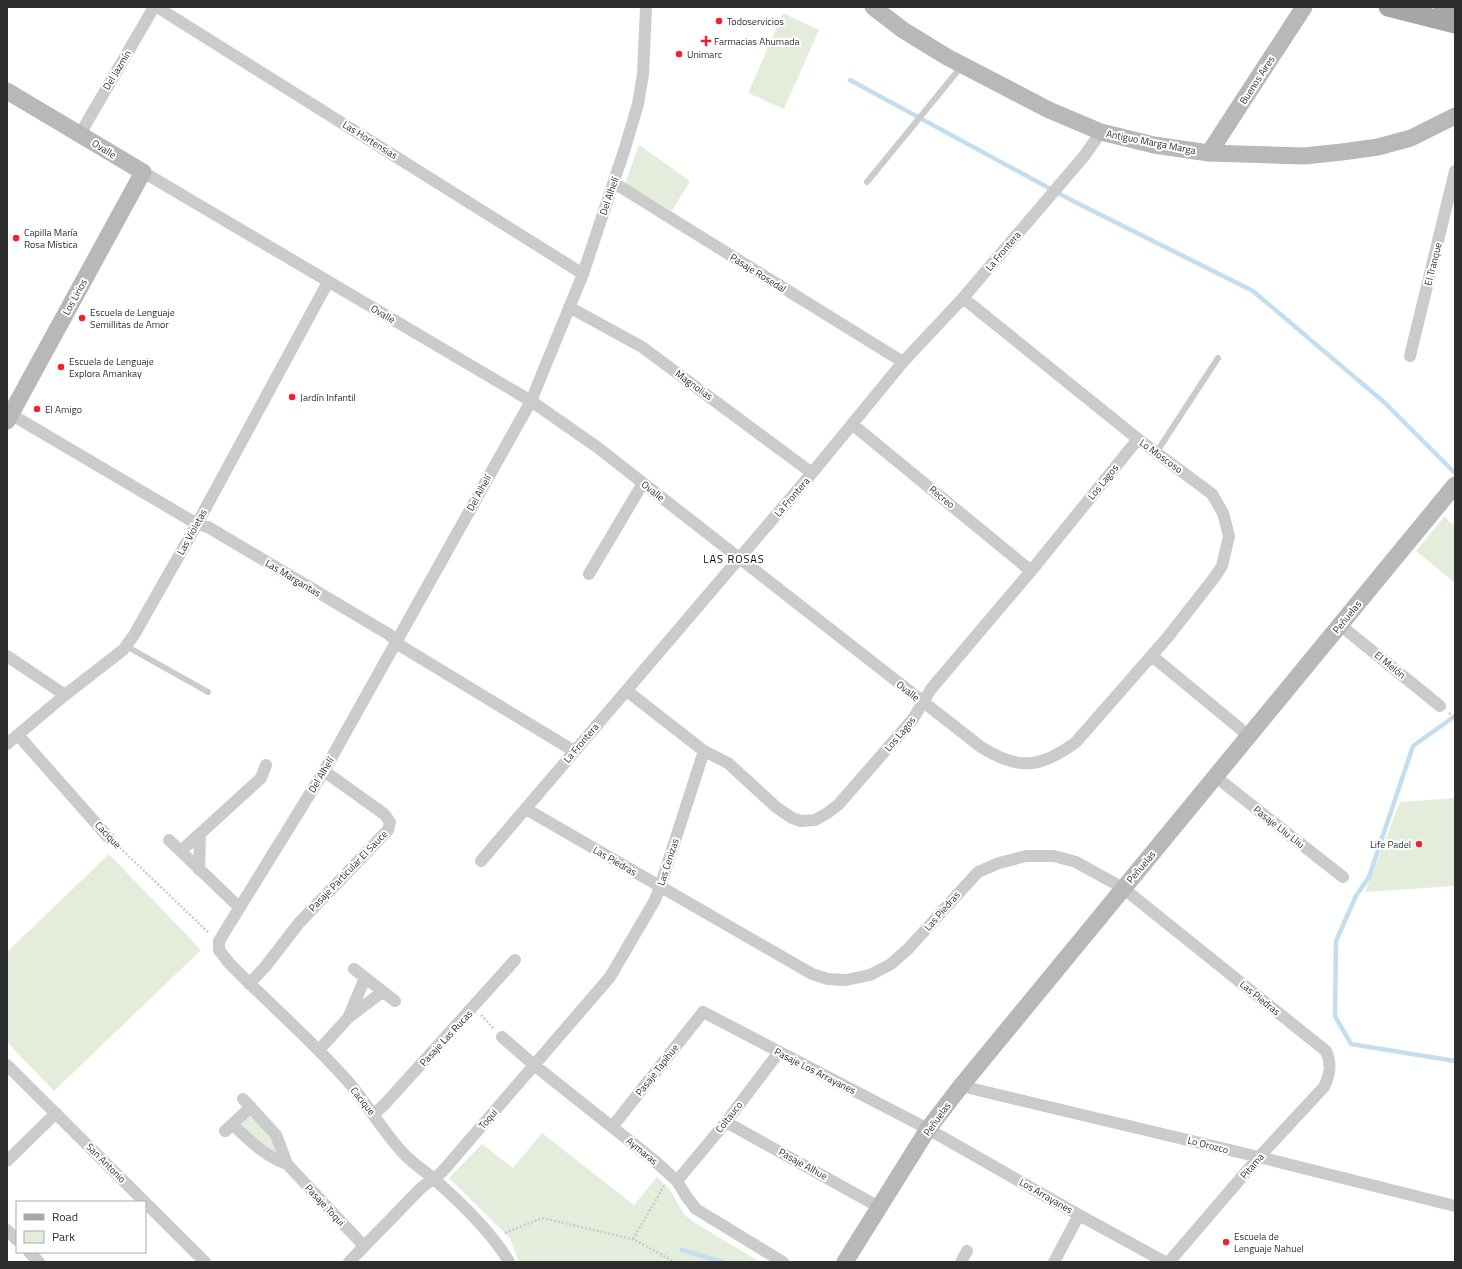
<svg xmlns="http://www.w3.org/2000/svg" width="1462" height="1269" font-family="'Titillium Web',sans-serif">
	<rect width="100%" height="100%" fill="#fff"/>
	<path fill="#e4eddb" d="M 783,13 L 819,30 L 784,109 L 748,93 Z
		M 639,145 L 690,181 L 672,211 L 625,184 Z
		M 1444,517 L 1455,526 L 1455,583 L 1416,551 Z
		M 1455,798 L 1455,886 L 1365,892 L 1400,802 Z
		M 109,854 L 201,950 L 54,1091 L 7,1042 L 7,952 Z
		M 251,1116 L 271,1136 L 276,1151 L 274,1152 L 246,1131 L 242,1124 Z
		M 542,1133 L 634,1205 L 657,1177 L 669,1188 L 684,1214 L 692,1221 L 760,1262 L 519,1262 L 510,1238 L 449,1178 L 482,1144 L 513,1168 Z"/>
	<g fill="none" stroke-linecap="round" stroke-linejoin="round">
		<path stroke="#c5deef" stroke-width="4.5" d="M 850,80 L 1071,200 L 1253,291 L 1384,402 L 1455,473
			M 1455,716 L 1413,746 L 1369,877 L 1356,896 L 1336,941 L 1335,1016 L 1351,1044 L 1455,1061
			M 682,1250 L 722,1262"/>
		<path stroke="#cbcbcb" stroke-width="2.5" stroke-dasharray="2 2" stroke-linecap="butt" d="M 1449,713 L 1455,718
			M 117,845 L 209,933
			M 481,1015 L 494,1029
			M 505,1233 L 542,1218 L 633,1239 L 675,1262
			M 633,1239 L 664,1186"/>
		<path stroke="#cbcbcb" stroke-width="6" d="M 867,182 L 961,67
			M 1156,453 L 1218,358
			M 126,646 L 208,692"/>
		<path stroke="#cbcbcb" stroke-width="12" d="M 157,7 L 583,274
			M 80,134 L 154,7
			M 143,172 L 531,401 L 597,447 L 981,747 C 1019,771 1041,768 1076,742 L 1167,638 L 1214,578 L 1222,566 L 1229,536 L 1223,513 L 1212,494 L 1138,439 L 963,298
			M 614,183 L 903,362
			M 569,307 L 642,347 L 812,473
			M 1410,356 L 1455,171
			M 7,412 L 197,524 L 208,527 L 390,635 L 396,643 L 574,751
			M 852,424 L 1031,571
			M 589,574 L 643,483
			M 1340,625 L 1440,706
			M 7,656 L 65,695
			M 1152,656 L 1249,736
			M 627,691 L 704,751 L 728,763 L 776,807 L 792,818 L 801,821 L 815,820 L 826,814 L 838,805 L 913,719 L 931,689 L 1031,571 L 1138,439
			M 18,735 L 109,838
			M 7,744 L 65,695 L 123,650 L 134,635 L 197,524 L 328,282
			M 1216,777 L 1343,877
			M 526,809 L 812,974 L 828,979 L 846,980 L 870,975 L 891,964 L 908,949 L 978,872 L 999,863 L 1026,856 L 1054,856 L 1076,862 L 1123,888 L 1326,1051 C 1332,1064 1330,1075 1324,1087 L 1259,1157 L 1169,1262
			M 169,840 L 239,907
			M 181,851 L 261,778 L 266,765
			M 481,861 L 812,473 L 903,362 L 963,298 L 1085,155 L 1101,132
			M 199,870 L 200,834
			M 354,969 L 395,1001
			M 249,984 L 265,967 L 299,923 L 388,830 L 390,822 L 384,814 L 324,771
			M 349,1016 L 365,978
			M 502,1037 L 534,1065 L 655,1161 L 677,1181 L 686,1196 L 696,1209 L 783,1262
			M 319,1050 L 348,1018 L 382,992
			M 7,1065 L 205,1262
			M 961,1086 L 1259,1157 L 1455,1206
			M 243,1099 L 276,1135 L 287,1164
			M 374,1114 L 385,1104 L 515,960
			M 726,1122 L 879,1207
			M 233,1125 C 249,1140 266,1157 287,1164 L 364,1246
			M 612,1127 L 703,1012 L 928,1129 L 1079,1215 L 1165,1262
			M 225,1131 L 251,1107
			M 7,1161 L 56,1113
			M 677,1181 L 726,1122 L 779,1052
			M 7,1230 L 17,1240
			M 29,1252 L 39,1262
			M 349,1262 L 421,1188 L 442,1172 L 610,977 L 655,900 L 660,887 L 704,751
			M 509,1262 C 492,1232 460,1202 434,1179 C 425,1171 415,1165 406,1156 C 385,1135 370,1108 351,1085 C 313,1041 269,1004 229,963 L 219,950 L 219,941 L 324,771 L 531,401 L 583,274 L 625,148 L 638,104 L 643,74 L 646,7
			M 961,1262 L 967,1251
			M 1054,1262 L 1079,1215"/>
		<path stroke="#b8b8b8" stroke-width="17" d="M 873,7 L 903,30 L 947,57 L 1049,110 L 1101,132 L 1154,145 L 1209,153 L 1304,156 L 1342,152 L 1378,147 L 1411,138 L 1455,116
			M 7,91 L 143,172 L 7,421
			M 1209,153 L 1304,7
			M 845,1262 L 928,1129 L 961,1086 L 1455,485"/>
		<path stroke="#a6a6a6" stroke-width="19" d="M 1388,7 L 1455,24
			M 1443,7 L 1455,10"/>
	</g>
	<g fill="#f71f2a" stroke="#fff" stroke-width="1.5">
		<circle cx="719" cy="21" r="4"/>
		<path d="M704 35h4v4h4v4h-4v4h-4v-4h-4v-4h4z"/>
		<circle cx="679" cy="54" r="4"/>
		<circle cx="16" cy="238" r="4"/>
		<circle cx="82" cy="318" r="4"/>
		<circle cx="61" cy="367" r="4"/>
		<circle cx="292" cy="397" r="4"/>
		<circle cx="37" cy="409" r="4"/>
		<circle cx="1419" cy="844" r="4"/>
		<circle cx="1226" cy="1242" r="4"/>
	</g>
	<g text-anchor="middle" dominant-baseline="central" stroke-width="4" stroke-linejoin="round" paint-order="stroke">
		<g font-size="10" fill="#2e2e2e" stroke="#fff" text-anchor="start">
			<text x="727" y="21">Todoservicios</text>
			<text x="714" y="41">Farmacias Ahumada</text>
			<text x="687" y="54">Unimarc</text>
			<text x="24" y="232">Capilla María<tspan x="24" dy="12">Rosa Mística</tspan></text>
			<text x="90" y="312">Escuela de Lenguaje<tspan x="90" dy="12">Semillitas de Amor</tspan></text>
			<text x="69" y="361">Escuela de Lenguaje<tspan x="69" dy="12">Explora Amankay</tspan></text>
			<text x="300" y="397">Jardín Infantil</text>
			<text x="45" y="409">El Amigo</text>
			<text x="1411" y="844" text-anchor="end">Life Padel</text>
			<text x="1234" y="1236">Escuela de<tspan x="1234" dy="12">Lenguaje Nahuel</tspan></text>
		</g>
		<g font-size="10" fill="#2e2e2e" stroke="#fff">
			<text transform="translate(117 70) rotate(-59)">Del Jazmín</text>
			<text transform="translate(1257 80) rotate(-57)">Buenos Aires</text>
			<text transform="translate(370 140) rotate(32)">Las Hortensias</text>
			<text transform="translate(1151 142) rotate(11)">Antiguo Marga Marga</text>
			<text transform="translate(104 149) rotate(32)">Ovalle</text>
			<text transform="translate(609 196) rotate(-71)">Del Alhelí</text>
			<text transform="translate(1003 251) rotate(-50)">La Frontera</text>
			<text transform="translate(1433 264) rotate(-76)">El Tranque</text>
			<text transform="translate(758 273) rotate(32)">Pasaje Rosedal</text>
			<text transform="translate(75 297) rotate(-61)">Los Lirios</text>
			<text transform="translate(383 314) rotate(30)">Ovalle</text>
			<text transform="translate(694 385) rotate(36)">Magnolias</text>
			<text transform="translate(1161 456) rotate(36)">Lo Moscoso</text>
			<text transform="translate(1103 482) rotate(-51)">Los Lagos</text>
			<text transform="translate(653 491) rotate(38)">Ovalle</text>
			<text transform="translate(479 493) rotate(-61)">Del Alhelí</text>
			<text transform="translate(792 497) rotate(-49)">La Frontera</text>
			<text transform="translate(942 497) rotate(39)">Recreo</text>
			<text transform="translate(192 532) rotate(-61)">Las Violetas</text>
			<text transform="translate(293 578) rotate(31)">Las Margaritas</text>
			<text transform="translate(1347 617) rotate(-51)">Peñuelas</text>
			<text transform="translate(1390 665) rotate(39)">El Melón</text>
			<text transform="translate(908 691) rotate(38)">Ovalle</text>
			<text transform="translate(900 734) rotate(-50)">Los Lagos</text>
			<text transform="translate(581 743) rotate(-50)">La Frontera</text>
			<text transform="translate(321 775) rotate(-59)">Del Alhelí</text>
			<text transform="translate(1279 827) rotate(38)">Pasaje Lliu Lliu</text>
			<text transform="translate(108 835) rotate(46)">Cacique</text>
			<text transform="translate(615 861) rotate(30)">Las Piedras</text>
			<text transform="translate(668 862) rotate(-72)">Las Cenizas</text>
			<text transform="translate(1141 867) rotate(-50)">Peñuelas</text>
			<text transform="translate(348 871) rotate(-46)">Pasaje Particular El Sauce</text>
			<text transform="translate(942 911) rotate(-49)">Las Piedras</text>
			<text transform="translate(1260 998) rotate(39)">Las Piedras</text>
			<text transform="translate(446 1038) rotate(-47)">Pasaje Las Rucas</text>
			<text transform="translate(657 1070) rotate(-52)">Pasaje Tapihue</text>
			<text transform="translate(815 1071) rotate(27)">Pasaje Los Arrayanes</text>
			<text transform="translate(363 1101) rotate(51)">Cacique</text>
			<text transform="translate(729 1117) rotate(-52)">Coltauco</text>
			<text transform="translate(488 1119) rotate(-49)">Toqui</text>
			<text transform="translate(937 1119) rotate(-54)">Peñuelas</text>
			<text transform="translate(1208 1145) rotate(14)">Lo Orozco</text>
			<text transform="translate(642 1151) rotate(39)">Aymaras</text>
			<text transform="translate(106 1163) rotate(45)">San Antonio</text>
			<text transform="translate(803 1164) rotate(29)">Pasaje Alhue</text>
			<text transform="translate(1252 1166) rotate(-49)">Pitama</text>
			<text transform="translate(1046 1196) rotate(30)">Los Arrayanes</text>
			<text transform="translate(325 1205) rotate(47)">Pasaje Toqui</text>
		</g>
		<g font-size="11" letter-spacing="1" fill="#000" stroke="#fff">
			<text x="734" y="559">LAS ROSAS</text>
		</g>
	</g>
	<rect width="1462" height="1269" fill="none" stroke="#2e2e2e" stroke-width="16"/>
	<rect x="16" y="1201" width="130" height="52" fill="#ffffff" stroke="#ababab"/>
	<rect x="24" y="1214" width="20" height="6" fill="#a6a6a6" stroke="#ababab"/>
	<text x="52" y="1221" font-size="12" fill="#2e2e2e">Road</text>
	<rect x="24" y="1231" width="20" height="12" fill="#e4eddb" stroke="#ababab"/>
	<text x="52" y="1241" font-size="12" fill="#2e2e2e">Park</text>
</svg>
